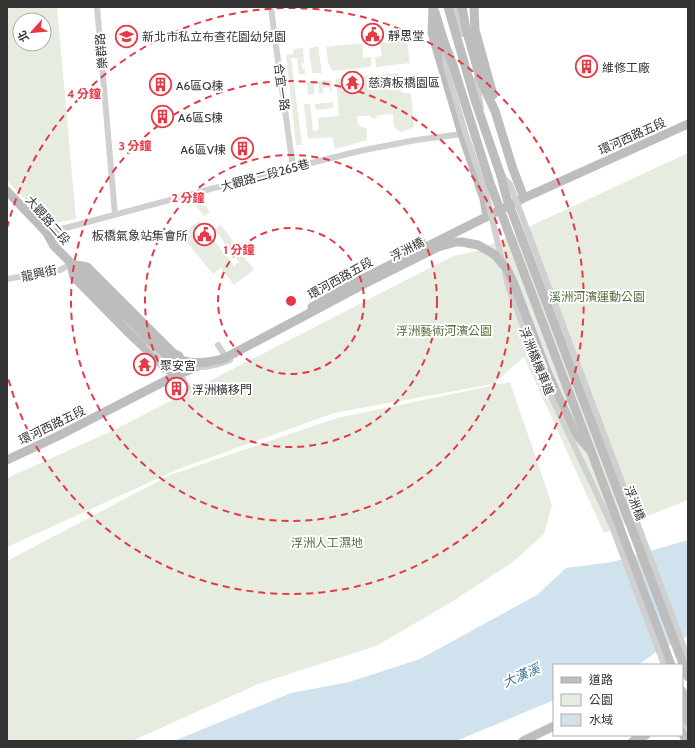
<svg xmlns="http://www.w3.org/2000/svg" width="695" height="748" font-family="Cabin,'Noto Sans TC',sans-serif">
	<rect width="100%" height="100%" fill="#fff"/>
	<path fill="#e6ecdf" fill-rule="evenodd" d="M 7,7 L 57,7 L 76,219 L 50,224 L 7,181 ZM 20,20 L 44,20 L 44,44 L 20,44 Z
		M 407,40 L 410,63 L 376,67 L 375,57 L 382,56 L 380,43 Z
		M 362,43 L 363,58 L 371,57 L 371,67 L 333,71 L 328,63 L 326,47 Z
		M 318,46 L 322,73 L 312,73 L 309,48 Z
		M 303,48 L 304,63 L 301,63 L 302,69 L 305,69 L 305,74 L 299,74 L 297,58 L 291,58 L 302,145 L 296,145 L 286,55 L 293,54 L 293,49 Z
		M 398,73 L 401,92 L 411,94 L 414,127 L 401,132 L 394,127 L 393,114 L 378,115 L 374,119 L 371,118 L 370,116 L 357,116 L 358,125 L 367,129 L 367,140 L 335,149 L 332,137 L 308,139 L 304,104 L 310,104 L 313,131 L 319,130 L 318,118 L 339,116 L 336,79 Z
		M 331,80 L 332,92 L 328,87 L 323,88 L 323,93 L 319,93 L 318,81 Z
		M 314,81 L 314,94 L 308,95 L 307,82 Z
		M 333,102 L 333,108 L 316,110 L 315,104 Z
		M 688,153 L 688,500 L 604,533 L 524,357 L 493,384 L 334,413 L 181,468 L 7,547 L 7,478 L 114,430 L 453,256 L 477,251 Z
		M 199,196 L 210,212 L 204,216 L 190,198 Z
		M 199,221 L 234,266 L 239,262 L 215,230 L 221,225 L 254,270 L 234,285 L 221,268 L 213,274 L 181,235 Z
		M 510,382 L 552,505 L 544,534 L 513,562 L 450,603 L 376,646 L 258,684 L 132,741 L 7,741 L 7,561 L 170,475 L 337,418 Z"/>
	<path fill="#cfe2ee" d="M 688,540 L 688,636 L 656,652 L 638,665 L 554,665 L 554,700 L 456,741 L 174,741 L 291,693 L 349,682 L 420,659 L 537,595 L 566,568 L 612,562 Z"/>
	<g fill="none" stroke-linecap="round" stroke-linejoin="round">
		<path stroke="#d0d0d0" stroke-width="6" d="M 97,7 L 115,215
			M 271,7 L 274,32 L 293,167
			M 455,7 L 463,34
			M 476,79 L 481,108
			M 47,233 L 270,173 L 364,150 L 416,140 L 462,134
			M 7,279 L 60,270 L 71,264
			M 218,345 L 224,354
			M 180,374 L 188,388"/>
		<path stroke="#bdbdbd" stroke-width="9" d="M 433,7 L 432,33 L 462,134 L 484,199 L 487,217
			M 448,7 L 475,100 L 501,176
			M 462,7 L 466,29 L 481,81 L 495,111 L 513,169 L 524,198
			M 474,7 L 475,30 L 493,95
			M 435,12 L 445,45
			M 7,191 L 47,233 L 54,246 L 113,305
			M 71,264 L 87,267 L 173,353 L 179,356
			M 71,264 L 74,277 L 129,333 L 168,370 L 180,374
			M 312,307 L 364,278 L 524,198 L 688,124
			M 548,374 L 575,433 L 591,451 L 671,665
			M 7,460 L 58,436 L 169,379 L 201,365
			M 682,691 L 688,704
			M 682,731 L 686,741
			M 523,741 L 554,726
			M 633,741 L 646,735"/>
		<path stroke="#d0d0d0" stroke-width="6" d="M 445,51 L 446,66 L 465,132 L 486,193 L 502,261
			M 502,177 L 510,184 L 688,658
			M 505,272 L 508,286 L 542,377 L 611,524 L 664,665
			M 149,345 C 173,369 200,373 230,360
			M 684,719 L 688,729"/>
		<path stroke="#bdbdbd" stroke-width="9" d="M 445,45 L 453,65 L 490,183 L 591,451
			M 501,176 L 507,199 L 688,677
			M 113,305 C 152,338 167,376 225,358 L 366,283 L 438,247 L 456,242 L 462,242 L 478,245 L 487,250 L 495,255 L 507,269 L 514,284 L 548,374
			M 682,703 L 688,721"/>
	</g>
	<g fill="none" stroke="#e63946" stroke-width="2" stroke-dasharray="7 5">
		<circle cx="291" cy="301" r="73"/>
		<circle cx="291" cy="301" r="146"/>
		<circle cx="291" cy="301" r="220"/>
		<path d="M7 228A293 293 0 1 1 7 374"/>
	</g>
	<defs>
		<symbol id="civic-ring" viewBox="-11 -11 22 22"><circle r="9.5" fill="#fff" stroke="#e63946" stroke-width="1.5"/><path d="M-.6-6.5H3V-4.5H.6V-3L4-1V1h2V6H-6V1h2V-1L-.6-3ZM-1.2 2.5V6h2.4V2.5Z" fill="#e63946"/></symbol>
		<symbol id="school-ring" viewBox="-11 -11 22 22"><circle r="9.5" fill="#fff" stroke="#e63946" stroke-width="1.5"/><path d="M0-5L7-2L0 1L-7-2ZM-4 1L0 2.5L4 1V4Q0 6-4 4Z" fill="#e63946"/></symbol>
		<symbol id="building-ring" viewBox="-11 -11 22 22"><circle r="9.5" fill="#fff" stroke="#e63946" stroke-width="1.5"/><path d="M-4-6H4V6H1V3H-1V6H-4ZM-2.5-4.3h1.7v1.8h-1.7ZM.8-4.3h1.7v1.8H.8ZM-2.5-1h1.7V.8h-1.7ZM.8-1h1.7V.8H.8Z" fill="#e63946"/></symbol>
		<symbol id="temple-ring" viewBox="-11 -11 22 22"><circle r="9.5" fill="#fff" stroke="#e63946" stroke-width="1.5"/><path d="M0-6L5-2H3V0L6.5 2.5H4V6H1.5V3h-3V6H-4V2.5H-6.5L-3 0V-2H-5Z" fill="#e63946"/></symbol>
	</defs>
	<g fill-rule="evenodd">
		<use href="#civic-ring" x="360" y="22" width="25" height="25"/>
		<use href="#school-ring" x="114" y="24" width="25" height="25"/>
		<use href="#building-ring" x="574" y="54" width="25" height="25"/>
		<use href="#temple-ring" x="340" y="70" width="25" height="25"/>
		<use href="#building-ring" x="148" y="72" width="25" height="25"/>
		<use href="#building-ring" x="150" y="104" width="25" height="25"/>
		<use href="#building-ring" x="230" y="136" width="25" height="25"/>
		<use href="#civic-ring" x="192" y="222" width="25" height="25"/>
		<use href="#temple-ring" x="132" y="352" width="25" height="25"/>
		<use href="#building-ring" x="164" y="376" width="25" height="25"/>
	</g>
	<g text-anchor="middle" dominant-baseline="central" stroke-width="4" stroke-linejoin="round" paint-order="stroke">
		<g font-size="12" fill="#333" stroke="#fff" text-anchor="start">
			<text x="388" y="35">靜思堂</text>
			<text x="142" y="36">新北市私立布查花園幼兒園</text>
			<text x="602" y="67">維修工廠</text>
			<text x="368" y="82">慈濟板橋園區</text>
			<text x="176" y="85">A6區Q棟</text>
			<text x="178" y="117">A6區S棟</text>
			<text x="226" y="149" text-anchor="end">A6區V棟</text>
			<text x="188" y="235" text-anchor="end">板橋氣象站集會所</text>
			<text x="160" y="365">聚安宮</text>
			<text x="192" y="389">浮洲橫移門</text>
		</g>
		<g font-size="12" fill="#333" stroke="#fff">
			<text transform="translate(101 51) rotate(-95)">樂群路</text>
			<text transform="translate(282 87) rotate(82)">合宜一路</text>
			<text transform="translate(632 136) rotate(-24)">環河西路五段</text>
			<text transform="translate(265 175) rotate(-15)">大觀路二段265巷</text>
			<text transform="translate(48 220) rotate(49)">大觀路二段</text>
			<text transform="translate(407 249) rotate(-27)">浮洲橋</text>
			<text transform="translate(39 273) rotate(-12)">龍興街</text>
			<text transform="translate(340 278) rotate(-29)">環河西路五段</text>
			<text transform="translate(537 361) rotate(68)">浮洲橋機車道</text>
			<text transform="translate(52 425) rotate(-26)">環河西路五段</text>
			<text transform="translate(635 503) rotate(69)">浮洲橋</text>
		</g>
		<g font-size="12" fill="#56703f" stroke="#fff">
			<text x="597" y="296">溪洲河濱運動公園</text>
			<text x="444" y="330">浮洲藝術河濱公園</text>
			<text x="327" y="542">浮洲人工濕地</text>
		</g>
		<g font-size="13" font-style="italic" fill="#3f7597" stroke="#fff">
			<text transform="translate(521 675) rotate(-24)">大漢溪</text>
		</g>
	</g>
	<circle cx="291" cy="301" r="6" fill="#e63946" stroke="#fff" stroke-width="2"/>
	<g font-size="12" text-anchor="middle" font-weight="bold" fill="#e63946" stroke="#fff" stroke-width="4" stroke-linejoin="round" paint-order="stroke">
		<text x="84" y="98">4 分鐘</text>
		<text x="135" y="150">3 分鐘</text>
		<text x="188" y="202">2 分鐘</text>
		<text x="239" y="254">1 分鐘</text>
	</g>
	<rect width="695" height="748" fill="none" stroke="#333333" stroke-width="16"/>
	<rect x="553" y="664" width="130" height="72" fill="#ffffff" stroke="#adadad"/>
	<rect x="561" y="677" width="20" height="6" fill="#bdbdbd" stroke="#adadad"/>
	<text x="589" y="684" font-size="12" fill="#333333">道路</text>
	<rect x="561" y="694" width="20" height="12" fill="#e6ecdf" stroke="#adadad"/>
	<text x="589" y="704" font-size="12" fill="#333333">公園</text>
	<rect x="561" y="714" width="20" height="12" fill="#cfe2ee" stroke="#adadad"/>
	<text x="589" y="724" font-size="12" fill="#333333">水域</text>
	<g transform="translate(32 32) rotate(243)"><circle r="19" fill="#ffffff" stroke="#adadad"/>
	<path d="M0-3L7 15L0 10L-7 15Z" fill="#e63946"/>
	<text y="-6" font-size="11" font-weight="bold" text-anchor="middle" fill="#333333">北</text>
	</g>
</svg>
